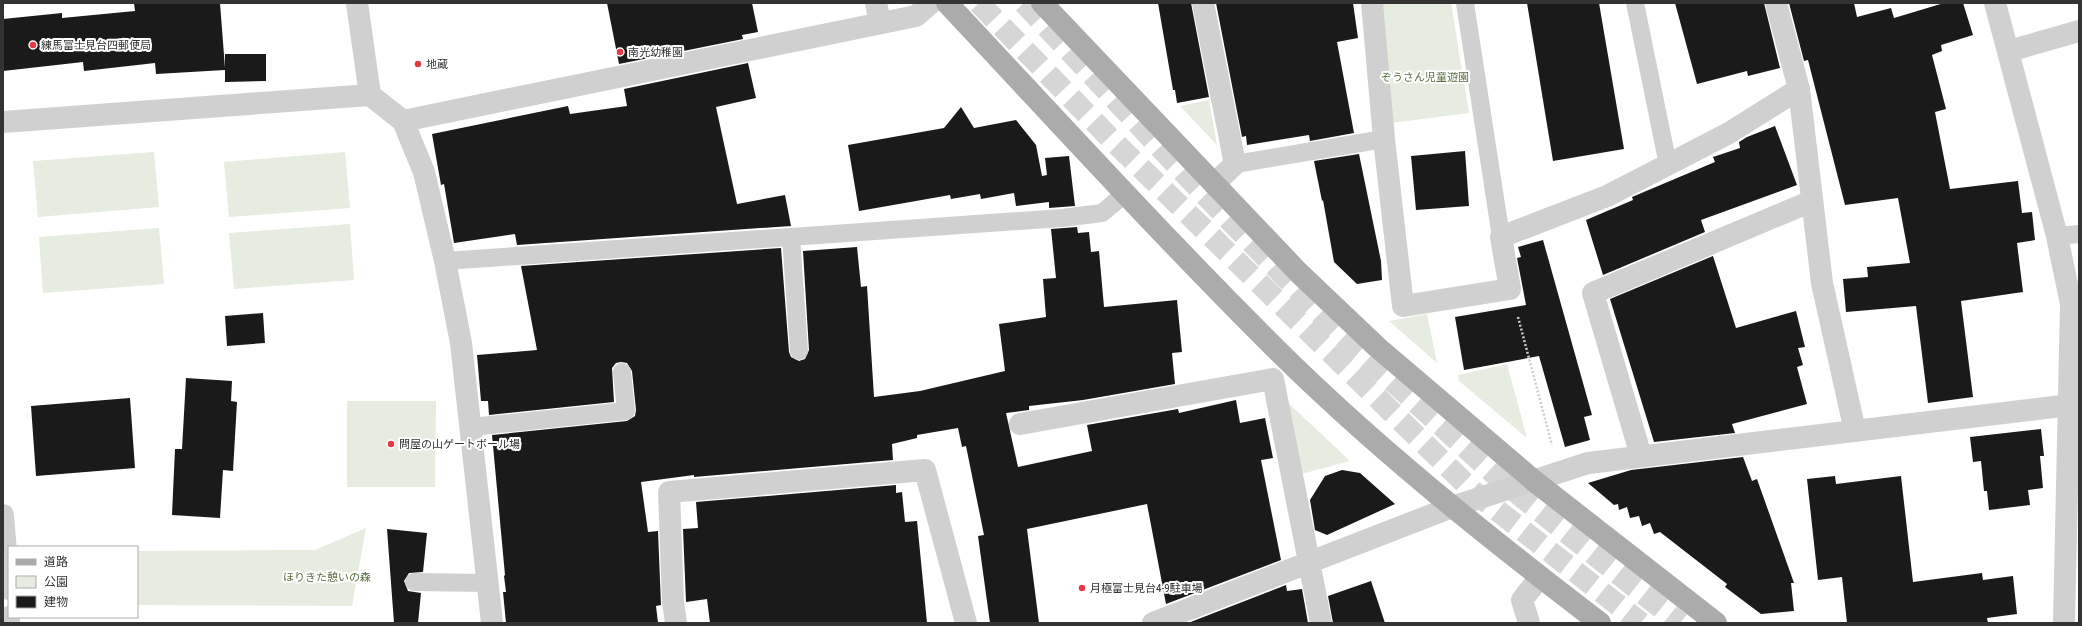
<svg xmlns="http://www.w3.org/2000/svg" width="2082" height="626" font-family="'Roboto Condensed','Noto Sans JP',sans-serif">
	<rect width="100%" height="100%" fill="#fff"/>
	<path fill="#e6ecdf" d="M 1380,3 L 1451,3 L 1469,113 L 1391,123 Z
		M 1209,100 L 1217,145 L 1180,106 Z
		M 154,152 L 159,207 L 38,217 L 33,161 Z
		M 345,152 L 350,208 L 229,217 L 224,162 Z
		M 350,224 L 354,280 L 234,289 L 229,233 Z
		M 159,228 L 164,284 L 43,293 L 39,237 Z
		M 1427,314 L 1437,363 L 1389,321 Z
		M 1507,364 L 1527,438 L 1459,381 L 1458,375 Z
		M 1285,400 L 1350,461 L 1301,474 Z
		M 347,401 L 436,401 L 435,487 L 347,487 Z
		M 366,528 L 352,606 L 137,605 L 137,551 L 315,550 Z"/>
	<path fill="#1a1a1a" d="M 134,3 L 220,3 L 225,68 L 225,54 L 266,54 L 266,81 L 225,82 L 225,70 L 156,74 L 155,63 L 84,71 L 83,62 L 3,71 L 3,19 L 62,13 L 62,18 L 135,11 Z
		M 607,3 L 752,3 L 758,32 L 742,35 L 743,39 L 619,64 Z
		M 1158,3 L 1191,3 L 1209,97 L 1177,103 L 1175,90 L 1173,90 Z
		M 1216,3 L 1353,3 L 1358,38 L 1337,42 L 1354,133 L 1310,141 L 1309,135 L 1247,145 L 1246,136 L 1242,137 Z
		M 1527,3 L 1599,3 L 1624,149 L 1553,161 Z
		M 1675,3 L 1764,3 L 1780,68 L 1748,76 L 1747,71 L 1697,84 Z
		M 1789,3 L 1854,3 L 1857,17 L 1891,8 L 1894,18 L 1944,3 L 1963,3 L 1973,35 L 1941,45 L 1942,51 L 1932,55 L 1946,109 L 1935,112 L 1950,189 L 2018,181 L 2022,213 L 2032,212 L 2035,240 L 2017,243 L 2023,292 L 1961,301 L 1973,397 L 1928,403 L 1916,306 L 1846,312 L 1843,279 L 1868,277 L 1867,267 L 1910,263 L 1898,198 L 1845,205 L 1808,60 L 1804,61 Z
		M 748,63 L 756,98 L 716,107 L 737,204 L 785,195 L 791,226 L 517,245 L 515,234 L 454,243 L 444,184 L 441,185 L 432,134 L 568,106 L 570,114 L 627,106 L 624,89 Z
		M 961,107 L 974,128 L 1016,120 L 1036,145 L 1042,176 L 1047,175 L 1045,158 L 1069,156 L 1075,206 L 1049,208 L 1049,202 L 1016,206 L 1014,193 L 981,199 L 980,194 L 951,199 L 950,195 L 859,211 L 848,145 L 944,128 Z
		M 1775,126 L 1797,185 L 1701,220 L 1705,232 L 1603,275 L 1586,220 L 1633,200 L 1632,197 L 1715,162 L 1713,157 L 1740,148 L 1739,142 L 1747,137 Z
		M 1465,151 L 1469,206 L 1416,210 L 1411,156 Z
		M 1359,154 L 1381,261 L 1382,280 L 1357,284 L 1334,262 L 1323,200 L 1322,201 L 1314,161 Z
		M 1077,227 L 1078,233 L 1089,232 L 1091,252 L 1099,251 L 1104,307 L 1177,300 L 1182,352 L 1172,353 L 1175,384 L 1083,400 L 1029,406 L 1029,410 L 1006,413 L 1018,467 L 1092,451 L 1087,425 L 1178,409 L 1179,413 L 1236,400 L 1240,423 L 1265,418 L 1273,458 L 1261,460 L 1281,560 L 1166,604 L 1147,504 L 1027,529 L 1039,623 L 990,623 L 978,536 L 984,535 L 966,446 L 962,447 L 958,428 L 917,435 L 917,438 L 892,444 L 893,460 L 694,477 L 694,475 L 641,482 L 648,532 L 658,531 L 661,605 L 656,606 L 658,623 L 506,623 L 503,592 L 506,592 L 504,576 L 505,575 L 492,435 L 627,421 L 635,416 L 636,410 L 632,371 L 627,363 L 621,362 L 616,363 L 612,368 L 614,402 L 489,415 L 488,401 L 481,401 L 477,355 L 537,350 L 521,266 L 781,248 L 789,352 L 791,357 L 799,361 L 805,359 L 809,350 L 803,251 L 857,247 L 861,287 L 867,286 L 874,397 L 920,391 L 1005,371 L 999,324 L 1046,317 L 1043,279 L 1056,278 L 1051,229 Z
		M 1543,240 L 1592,415 L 1584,417 L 1590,440 L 1565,447 L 1539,356 L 1464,370 L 1455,317 L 1526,305 L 1517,258 L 1521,257 L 1518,247 Z
		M 1713,256 L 1736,328 L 1796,311 L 1805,347 L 1798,348 L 1803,365 L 1797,367 L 1807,404 L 1732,424 L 1735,433 L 1654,442 L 1610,299 Z
		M 263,313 L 265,343 L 227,346 L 225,316 Z
		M 186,378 L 232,381 L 231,401 L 237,402 L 233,471 L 223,470 L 220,518 L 172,515 L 175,449 L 182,449 Z
		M 130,398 L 135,468 L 36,476 L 31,406 Z
		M 2041,429 L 2044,456 L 2040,456 L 2043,488 L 2028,490 L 2030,505 L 1989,510 L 1987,491 L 1984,491 L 1981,461 L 1973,462 L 1970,437 Z
		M 1743,457 L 1752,481 L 1757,479 L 1794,583 L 1791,583 L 1794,611 L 1761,614 L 1725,587 L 1727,584 L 1660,532 L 1654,534 L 1650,523 L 1642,526 L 1639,516 L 1630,518 L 1627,507 L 1619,510 L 1618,504 L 1614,505 L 1588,483 L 1631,470 Z
		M 1342,470 L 1360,473 L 1395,504 L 1327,535 L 1315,530 L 1310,500 L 1325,476 Z
		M 1835,476 L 1836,484 L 1901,476 L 1913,582 L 1982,573 L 1983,580 L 2013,576 L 2017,614 L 1987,618 L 1988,623 L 1847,623 L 1842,577 L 1818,580 L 1807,479 Z
		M 896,485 L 896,493 L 902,492 L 905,522 L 917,521 L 927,623 L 710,623 L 707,599 L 686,602 L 683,529 L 698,528 L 696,502 Z
		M 387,529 L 427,533 L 423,572 L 409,573 L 404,581 L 408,591 L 421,593 L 418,623 L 394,623 Z
		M 1371,581 L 1385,623 L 1333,623 L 1328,596 Z
		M 1286,585 L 1287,591 L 1302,589 L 1308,623 L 1188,623 Z"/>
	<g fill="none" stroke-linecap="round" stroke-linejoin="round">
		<path stroke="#d6d6d6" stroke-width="22" stroke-dasharray="22 11" stroke-linecap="butt" d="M 979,3 L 1110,138 L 1475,493 L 1641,623
			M 1024,3 L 1204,194 L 1342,335 L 1502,481 L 1680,623"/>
		<path stroke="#cdcdcd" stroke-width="2.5" stroke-dasharray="2 2" stroke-linecap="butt" d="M 1518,317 L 1552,445"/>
		<path stroke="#d0d0d0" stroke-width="18" d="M 1465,3 L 1501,237
			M 1635,3 L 1668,165
			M 1235,164 L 1384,139
			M 2057,236 L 2079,234
			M 791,237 L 799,351
			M 445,261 L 1062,218 L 1102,213 L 1126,193
			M 471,427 L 626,411 L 622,372
			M 414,582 L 488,583"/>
		<path stroke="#d0d0d0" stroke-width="22" d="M 357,3 L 370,95 L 403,121 L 424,172 L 445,261 L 461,343 L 492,623
			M 876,3 L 880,23
			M 1203,3 L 1235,164 L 1214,184
			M 1372,3 L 1384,139 L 1403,306 L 1510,289 L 1501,237 L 1607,196 L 1729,133 L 1799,89
			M 1776,3 L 1799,89 L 1822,283 L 1855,431
			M 1995,3 L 2057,236 L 2071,304 L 2064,623
			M 2009,51 L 2079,31
			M 403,121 L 916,16 L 931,3
			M 3,122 L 370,95
			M 1020,424 L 1273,379 L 1321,623
			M 1641,456 L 1593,293 L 1812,201
			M 3,515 L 9,589
			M 9,617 L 9,623
			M 676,623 L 673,602 L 669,492 L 925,470 L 966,623
			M 1153,623 L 1452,507 L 1588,463 L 2079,404
			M 1529,623 L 1522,600 L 1540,577"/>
		<path stroke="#ababab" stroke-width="22" d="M 947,3 C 1052,115 1156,229 1265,338 C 1368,442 1484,534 1600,623
			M 1042,3 L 1298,272 L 1377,347 L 1533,480 L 1716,623"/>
	</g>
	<g fill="#e63946" stroke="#fff" stroke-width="1.5">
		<circle cx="33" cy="45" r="4"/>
		<circle cx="620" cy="52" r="4"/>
		<circle cx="418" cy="64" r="4"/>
		<circle cx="391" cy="444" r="4"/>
		<circle cx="1082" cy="588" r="4"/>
	</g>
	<g text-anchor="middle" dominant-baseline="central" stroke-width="4" stroke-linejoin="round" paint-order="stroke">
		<g font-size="11" fill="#333" stroke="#fff" text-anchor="start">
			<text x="41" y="45">練馬富士見台四郵便局</text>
			<text x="628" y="52">南光幼稚園</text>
			<text x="426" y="64">地蔵</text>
			<text x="399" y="444">問屋の山ゲートボール場</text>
			<text x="1090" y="588">月極富士見台4-9駐車場</text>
		</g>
		<g font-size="11" fill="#56703f" stroke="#fff">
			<text x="1425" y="77">ぞうさん児童遊園</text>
			<text x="327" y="577">ほりきた憩いの森</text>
		</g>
	</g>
	<rect width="2082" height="626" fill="none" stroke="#333333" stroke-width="8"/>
	<rect x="8" y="546" width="130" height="72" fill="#ffffff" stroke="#adadad"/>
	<rect x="16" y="559" width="20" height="6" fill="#ababab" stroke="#adadad"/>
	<text x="44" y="566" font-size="12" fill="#333333">道路</text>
	<rect x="16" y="576" width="20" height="12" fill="#e6ecdf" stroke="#adadad"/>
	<text x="44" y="586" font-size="12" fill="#333333">公園</text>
	<rect x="16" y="596" width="20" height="12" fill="#1a1a1a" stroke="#adadad"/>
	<text x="44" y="606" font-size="12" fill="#333333">建物</text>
</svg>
